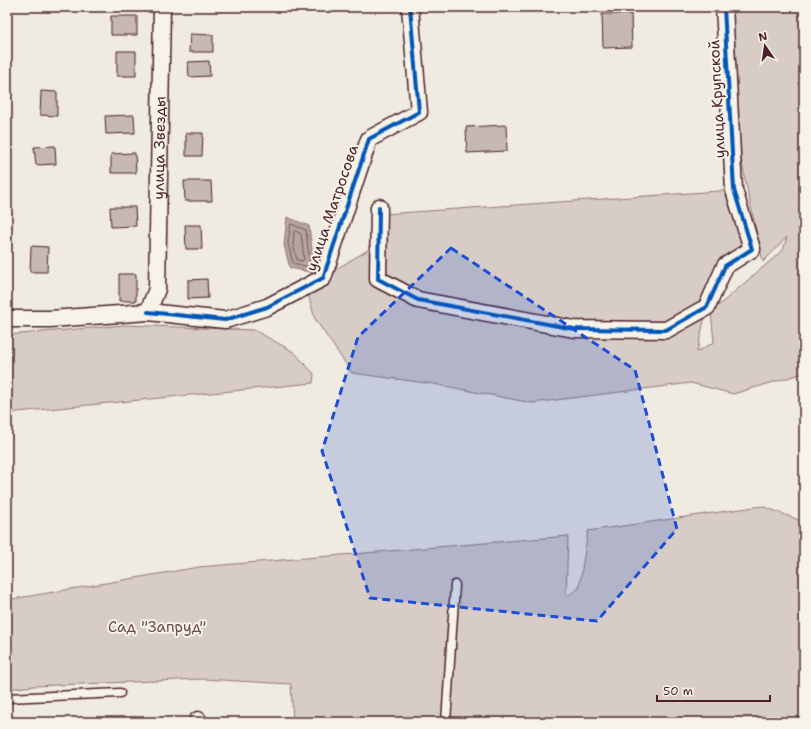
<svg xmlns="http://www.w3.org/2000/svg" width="811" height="729" font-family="'Shantell Sans',sans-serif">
	<rect width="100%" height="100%" fill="#f0ebe0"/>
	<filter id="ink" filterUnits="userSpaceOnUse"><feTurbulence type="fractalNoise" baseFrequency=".025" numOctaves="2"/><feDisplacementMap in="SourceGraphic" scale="8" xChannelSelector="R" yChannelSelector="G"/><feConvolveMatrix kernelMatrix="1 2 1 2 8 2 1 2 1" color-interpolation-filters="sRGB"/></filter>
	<g filter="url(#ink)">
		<path fill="#d8cdc6" stroke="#917678" d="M 724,7 L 804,7 L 804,373 L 733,394 L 691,383 L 532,403 L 434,384 L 352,373 L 315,319 L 306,287 L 368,250 L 379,207 L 384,214 L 734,190 L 752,249 L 725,266 L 707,307 L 697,352 L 714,342 L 711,312 L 783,250 L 787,237 L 763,262 L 746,184 L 728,87 Z
			M 125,325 L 254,330 L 294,352 L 314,374 L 313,383 L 7,413 L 7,335 Z
			M 762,506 L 804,522 L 804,722 L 293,722 L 291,684 L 203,679 L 33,686 L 7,689 L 7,600 L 199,567 L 568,536 L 566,597 L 579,588 L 588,531 Z"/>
		<path fill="#b7a4a2" stroke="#8b6f72" d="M 287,217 L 309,226 L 315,273 L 290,268 L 284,245 Z"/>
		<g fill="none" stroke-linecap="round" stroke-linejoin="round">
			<path stroke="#76545b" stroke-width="1" d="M 291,224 L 306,230 L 310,265 L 309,267 L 293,263 L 288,244 Z
				M 296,231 L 301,234 L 304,259 L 303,261 L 297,260 L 293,244 L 294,232 Z"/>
		</g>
		<path fill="#c6b8b3" stroke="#4a1f2b" d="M 602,14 L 631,14 L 632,47 L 603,48 Z
			M 111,16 L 137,16 L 137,35 L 111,35 Z
			M 190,34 L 213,35 L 213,52 L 189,52 Z
			M 117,51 L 136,51 L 136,76 L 117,76 Z
			M 209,61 L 210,76 L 189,77 L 188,62 Z
			M 41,91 L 57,92 L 57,116 L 40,115 Z
			M 134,115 L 135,133 L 106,134 L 105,116 Z
			M 506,125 L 507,151 L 467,153 L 466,127 Z
			M 186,133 L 203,133 L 202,156 L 186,156 Z
			M 55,146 L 56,164 L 36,165 L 34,147 Z
			M 135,153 L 136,173 L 111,173 L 111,154 Z
			M 184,181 L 211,181 L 212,201 L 185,201 Z
			M 110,207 L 135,207 L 136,226 L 111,227 Z
			M 185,225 L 201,225 L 202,249 L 186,249 Z
			M 31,246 L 48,247 L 47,272 L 30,272 Z
			M 119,274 L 136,274 L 136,301 L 119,301 Z
			M 207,279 L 208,298 L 188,299 L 188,280 Z"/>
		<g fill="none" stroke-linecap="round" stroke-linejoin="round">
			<defs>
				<path id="service" d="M 7,698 L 120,693
					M 446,722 L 455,585"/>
				<g id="minor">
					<path d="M 379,207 L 378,279 L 418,300 L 574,329 L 666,330 L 707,307 L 725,266 L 752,249 L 734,190 L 724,7"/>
					<path d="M 148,312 L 225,320 L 267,307 L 323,278 L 369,139 L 419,112 L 410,7"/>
					<path id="s1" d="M 7,319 L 50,319 L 148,312 L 157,289 L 162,7"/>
					<path d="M 198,722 L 198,720"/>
				</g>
			</defs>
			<use href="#service" stroke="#4a1f2b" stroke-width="11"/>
			<use href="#minor" stroke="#4a1f2b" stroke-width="19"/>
			<use href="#service" stroke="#f7f3e8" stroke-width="8"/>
			<use href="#minor" stroke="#f7f3e8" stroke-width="16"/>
			<defs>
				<path id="cycleway" d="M 379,207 L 378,279 L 418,300 L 574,329 L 666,330 L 707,307 L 725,266 L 752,249 L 734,190 L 724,7
					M 148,312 L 225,320 L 267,307 L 323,278 L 369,139 L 419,112 L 410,7"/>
			</defs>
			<use href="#cycleway" stroke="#f7f3e8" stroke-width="6"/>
			<use href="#cycleway" stroke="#0057b8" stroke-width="4"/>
		</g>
	</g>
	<path fill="#1d4ed8" fill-opacity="0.2" stroke="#1d4ed8" stroke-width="3" stroke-dasharray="8 5" stroke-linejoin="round" d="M 451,248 L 635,370 L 677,529 L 597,621 L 370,598 L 322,451 L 358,337 Z"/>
	<g text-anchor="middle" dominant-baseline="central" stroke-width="4" stroke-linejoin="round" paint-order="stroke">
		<g font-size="15" fill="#4a1f2b" stroke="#f7f3e8">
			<text transform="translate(717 99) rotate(-93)">улица Крупской</text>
			<text stroke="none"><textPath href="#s1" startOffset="307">улица Звезды</textPath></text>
			<text transform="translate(332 208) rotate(-71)">улица Матросова</text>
		</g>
		<g font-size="15" fill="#6e4a52" stroke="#f7f3e8">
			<text x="157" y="627">Сад "Запруд"</text>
		</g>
	</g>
	<rect width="811" height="729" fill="none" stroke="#f7f3e8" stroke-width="24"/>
	<rect x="12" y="12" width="787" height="705" fill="none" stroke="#4a1f2b" stroke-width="1.5" filter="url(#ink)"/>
	<g transform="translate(765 46) rotate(347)" stroke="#f7f3e8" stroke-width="3" paint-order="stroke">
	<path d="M0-3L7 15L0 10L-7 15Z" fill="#4a1f2b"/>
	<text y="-6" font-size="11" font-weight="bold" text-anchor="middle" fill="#4a1f2b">N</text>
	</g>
	<path d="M657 695v6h113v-6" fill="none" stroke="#4a1f2b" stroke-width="2"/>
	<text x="663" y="695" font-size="12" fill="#4a1f2b" stroke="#f7f3e8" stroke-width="3" paint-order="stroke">50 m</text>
</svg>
